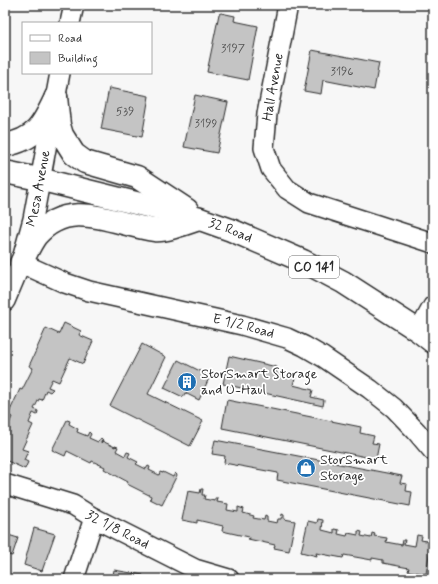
<svg xmlns="http://www.w3.org/2000/svg" width="438" height="584" font-family="Mynerve,sans-serif">
	<rect width="100%" height="100%" fill="#f7f7f7"/>
	<filter id="ink" filterUnits="userSpaceOnUse"><feTurbulence type="fractalNoise" baseFrequency=".025" numOctaves="2"/><feDisplacementMap in="SourceGraphic" scale="8" xChannelSelector="R" yChannelSelector="G"/><feConvolveMatrix kernelMatrix="1 2 1 2 8 2 1 2 1" color-interpolation-filters="sRGB"/></filter>
	<g filter="url(#ink)">
		<path fill="#c4c4c4" stroke="#2b2b2b" d="M 221,13 L 235,16 L 234,21 L 258,26 L 248,80 L 207,72 L 219,14 Z
			M 312,50 L 379,63 L 374,90 L 323,80 L 321,94 L 304,91 Z
			M 109,88 L 149,96 L 142,137 L 101,129 Z
			M 5,89 L 9,90 L 5,110 Z
			M 195,95 L 228,102 L 217,153 L 184,147 Z
			M 64,323 L 81,331 L 79,335 L 93,341 L 83,364 L 70,358 L 59,382 L 52,379 L 48,387 L 53,389 L 50,392 L 46,390 L 42,400 L 39,399 L 34,409 L 38,411 L 37,415 L 33,413 L 29,423 L 33,425 L 22,449 L 28,451 L 24,460 L 28,462 L 25,469 L 5,460 L 5,433 L 12,417 L 8,415 L 20,389 L 22,390 L 33,368 L 29,366 L 46,328 L 59,334 Z
			M 142,344 L 166,357 L 148,394 L 203,421 L 190,446 L 110,406 Z
			M 229,356 L 277,367 L 276,373 L 295,378 L 293,385 L 313,390 L 311,397 L 324,400 L 323,406 L 223,384 Z
			M 178,360 L 210,376 L 199,400 L 185,393 L 183,397 L 164,388 Z
			M 227,400 L 361,427 L 360,433 L 374,436 L 372,443 L 379,444 L 376,459 L 222,428 Z
			M 67,420 L 70,421 L 69,424 L 78,429 L 77,432 L 87,436 L 89,432 L 91,434 L 89,438 L 98,442 L 101,438 L 103,440 L 101,443 L 102,441 L 115,447 L 115,446 L 118,447 L 116,451 L 125,456 L 127,452 L 130,453 L 128,457 L 138,462 L 136,464 L 146,469 L 148,466 L 150,467 L 149,470 L 159,475 L 160,472 L 163,473 L 163,472 L 173,477 L 175,473 L 177,475 L 162,505 L 150,499 L 151,496 L 127,484 L 128,482 L 104,469 L 105,467 L 92,461 L 91,463 L 67,451 L 65,456 L 52,450 Z
			M 215,440 L 402,476 L 400,483 L 407,484 L 406,491 L 412,492 L 410,506 L 277,480 L 278,473 L 224,463 L 225,456 L 212,454 Z
			M 201,489 L 203,489 L 202,495 L 205,495 L 204,499 L 215,501 L 215,498 L 218,498 L 217,502 L 228,504 L 227,510 L 238,512 L 238,507 L 244,509 L 243,513 L 254,516 L 253,518 L 264,520 L 265,516 L 267,517 L 267,521 L 277,523 L 278,519 L 281,519 L 282,514 L 284,515 L 284,519 L 295,521 L 289,551 L 274,548 L 275,545 L 248,539 L 249,537 L 222,531 L 223,526 L 197,520 L 197,523 L 182,520 L 188,491 L 200,493 Z
			M 318,519 L 323,520 L 322,530 L 334,533 L 334,529 L 339,530 L 338,534 L 347,536 L 348,533 L 358,535 L 358,531 L 362,532 L 361,536 L 371,538 L 372,533 L 375,534 L 374,536 L 387,538 L 386,542 L 402,545 L 403,540 L 405,540 L 404,544 L 415,546 L 417,535 L 422,536 L 421,540 L 431,542 L 426,574 L 408,571 L 409,568 L 383,563 L 383,560 L 372,558 L 372,560 L 344,555 L 343,558 L 316,553 L 317,556 L 301,552 L 308,521 L 317,523 Z
			M 34,528 L 55,534 L 42,571 L 24,565 Z
			M 5,534 L 18,538 L 12,556 L 5,554 Z
			M 114,570 L 143,575 L 142,579 L 112,579 Z"/>
		<g fill="none" stroke-linecap="round" stroke-linejoin="round">
			<defs>
				<g id="minor">
					<path d="M 288,5 L 267,114 L 264,148 L 271,169 L 287,189 L 309,203 L 433,243"/>
					<path d="M 70,23 L 74,5"/>
					<path id="s1" d="M 21,263 L 65,283 L 89,291 L 242,325 L 287,338 L 304,346 L 323,357 L 370,389 L 394,408 L 416,431 L 433,451"/>
					<path id="s2" d="M 5,301 L 21,263 L 33,219 L 60,73"/>
					<path d="M 419,331 L 433,306"/>
					<path id="s3" d="M 5,484 L 73,505 L 94,518 L 195,569 L 229,579"/>
					<path d="M 74,579 L 94,518"/>
				</g>
				<g id="major">
					<path d="M 56,97 L 59,125 L 62,135 L 74,154 L 85,162 L 137,177 L 187,210"/>
					<path d="M 5,145 C 37,139 43,124 56,97"/>
					<path id="s4" d="M 5,172 L 39,179 L 200,219 L 231,230 L 303,261 L 343,282 L 419,331 L 433,342"/>
					<path d="M 21,263 C 26,254 30,244 36,236 C 70,196 114,225 155,230 C 163,232 190,222 199,219"/>
				</g>
			</defs>
			<use href="#minor" stroke="#2b2b2b" stroke-width="22"/>
			<use href="#major" stroke="#2b2b2b" stroke-width="25"/>
			<use href="#minor" stroke="#fff" stroke-width="19"/>
			<use href="#major" stroke="#fff" stroke-width="22"/>
		</g>
	</g>
	<defs>
		<symbol id="building-disc" viewBox="-11 -11 22 22"><circle r="9.5" fill="#1f6fb2" stroke="#fff"/><path d="M-4-6H4V6H1V3H-1V6H-4ZM-2.5-4.3h1.7v1.8h-1.7ZM.8-4.3h1.7v1.8H.8ZM-2.5-1h1.7V.8h-1.7ZM.8-1h1.7V.8H.8Z" fill="#fff"/></symbol>
		<symbol id="shop-disc" viewBox="-11 -11 22 22"><circle r="9.5" fill="#1f6fb2" stroke="#fff"/><path d="M-5-2.5h2.3a2.7 3.5 0 0 1 5.4 0H5L5.5 6h-11ZM-1.5-2.5h3a1.5 2.3 0 0 0-3 0Z" fill="#fff"/></symbol>
	</defs>
	<g fill-rule="evenodd">
		<use href="#building-disc" x="176" y="371" width="22" height="22"/>
		<use href="#shop-disc" x="295" y="457" width="22" height="22"/>
	</g>
	<g text-anchor="middle" dominant-baseline="central" stroke-width="3.5" stroke-linejoin="round" paint-order="stroke">
		<g font-size="12" fill="#515151">
			<text x="233" y="49">3197</text>
			<text x="342" y="72">3196</text>
			<text x="125" y="112">539</text>
			<text x="206" y="124">3199</text>
		</g>
		<rect fill="#fff" stroke="#6b6b6b" stroke-width="1" x="289" y="256" width="50" height="22" rx="3"/>
		<g font-size="13" font-weight="bold" fill="#2b2b2b">
			<text x="314" y="267">CO 141</text>
		</g>
		<g font-size="14" fill="#2b2b2b" stroke="#fff">
			<text transform="translate(273 87) rotate(-80)">Hall Avenue</text>
			<text stroke="none"><textPath href="#s2" startOffset="118">Mesa Avenue</textPath></text>
			<text stroke="none"><textPath href="#s4" startOffset="233">32 Road</textPath></text>
			<text stroke="none"><textPath href="#s1" startOffset="232">E 1/2 Road</textPath></text>
			<text stroke="none"><textPath href="#s3" startOffset="122">32 1/8 Road</textPath></text>
		</g>
		<g font-size="14" fill="#2b2b2b" stroke="#fff" text-anchor="start">
			<text x="201" y="374">StorSmart Storage<tspan x="201" dy="16">and U-Haul</tspan></text>
			<text x="320" y="460">StorSmart<tspan x="320" dy="16">Storage</tspan></text>
		</g>
	</g>
	<rect width="438" height="584" fill="none" stroke="#fff" stroke-width="20"/>
	<rect x="10" y="10" width="418" height="564" fill="none" stroke="#2b2b2b" stroke-width="1.5" filter="url(#ink)"/>
	<rect x="22" y="22" width="130" height="52" fill="#ffffff" stroke="#aaaaaa"/>
	<rect x="30" y="35" width="20" height="6" fill="#ffffff" stroke="#aaaaaa"/>
	<text x="58" y="42" font-size="12" fill="#2b2b2b">Road</text>
	<rect x="30" y="52" width="20" height="12" fill="#c4c4c4" stroke="#aaaaaa"/>
	<text x="58" y="62" font-size="12" fill="#2b2b2b">Building</text>
</svg>
